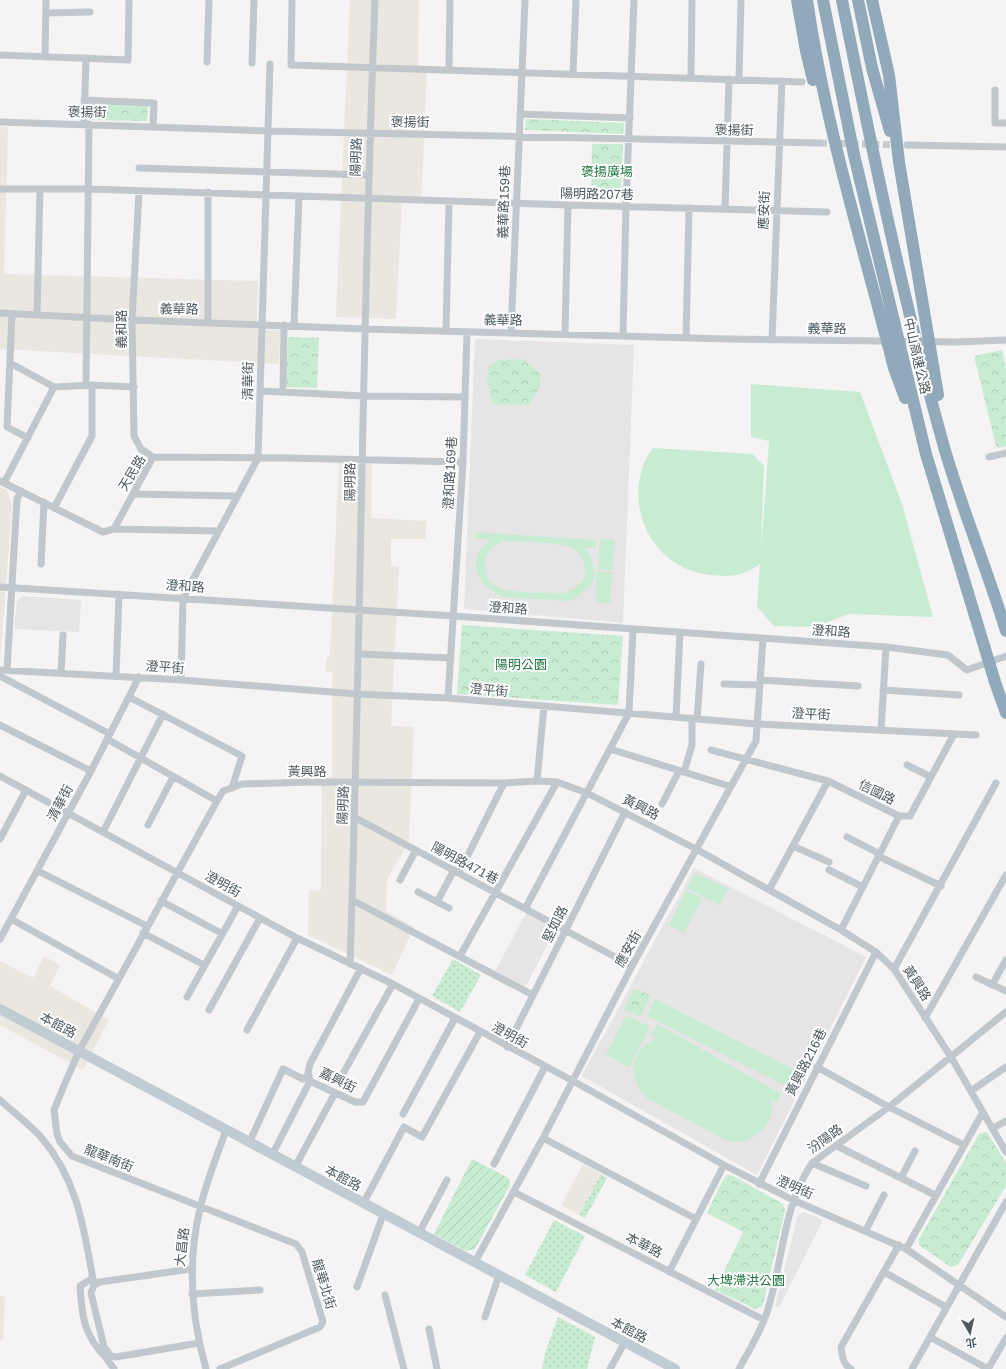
<svg xmlns="http://www.w3.org/2000/svg" width="1006" height="1369" font-family="Helvetica,'Noto Sans TC',sans-serif">
	<defs>
		<pattern id="grass-dots" width="8" height="8" patternUnits="userSpaceOnUse"><rect width="8" height="8" fill="#c8ecd2"/><path d="M2 2h.1M6 6h.1" fill="none" stroke="#adccb7" stroke-width="1.8" stroke-linecap="round"/></pattern>
		<pattern id="forest-crowns" width="20" height="18" patternUnits="userSpaceOnUse"><rect width="20" height="18" fill="#c8ecd2"/><path d="M2 6a3 3 0 1 1 6 0M12 15a3 3 0 1 1 6 0" fill="none" stroke="#adccb7"/></pattern>
		<pattern id="garden-furrows" width="10" height="10" patternUnits="userSpaceOnUse"><rect width="10" height="10" fill="#c8ecd2"/><path d="M-1 1l2-2M0 10L10 0M9 11l2-2" fill="none" stroke="#adccb7"/></pattern>
	</defs>
	<rect width="100%" height="100%" fill="#f5f3f3"/>
	<path fill="#eae7e1" d="M 350,0 L 419,0 L 418,72 L 427,73 L 421,202 L 402,202 L 396,319 L 336,317 Z
		M 0,127 L 8,127 L 4,274 L 258,281 L 257,330 L 280,330 L 279,364 L 0,349 Z
		M 339,463 L 372,464 L 371,518 L 427,521 L 425,539 L 391,539 L 391,566 L 399,566 L 391,726 L 414,727 L 409,841 L 387,880 L 386,911 L 414,927 L 392,975 L 308,935 L 309,891 L 321,890 L 322,777 L 332,777 L 332,687 L 333,672 L 325,671 L 327,658 L 330,655 Z
		M 0,487 L 7,490 L 12,506 L 0,664 Z
		M 44,956 L 60,965 L 50,986 L 109,1020 L 83,1070 L 0,1025 L 0,961 L 33,978 Z
		M 583,1164 L 601,1174 L 579,1215 L 561,1205 Z
		M 0,1296 L 5,1296 L 3,1340 L 0,1340 Z"/>
	<path fill="#e6e4e5" d="M 475,339 L 634,345 L 623,623 L 464,609 Z
		M 23,596 L 81,600 L 79,632 L 14,629 L 17,601 Z
		M 694,868 L 866,957 L 757,1175 L 582,1076 Z
		M 527,912 L 557,927 L 527,984 L 523,986 L 495,971 Z
		M 804,1212 L 823,1220 L 779,1307 L 775,1306 L 798,1215 Z"/>
	<path fill="url(#grass-dots)" d="M 453,959 L 481,975 L 460,1012 L 432,996 Z
		M 601,1174 L 607,1178 L 585,1218 L 579,1215 Z
		M 554,1220 L 585,1236 L 556,1292 L 525,1275 Z
		M 558,1317 L 595,1337 L 587,1369 L 542,1369 L 546,1350 Z"/>
	<path fill="url(#forest-crowns)" d="M 92,104 L 148,105 L 147,121 L 92,120 Z
		M 526,119 L 624,123 L 623,134 L 525,130 Z
		M 592,144 L 623,144 L 621,199 L 591,199 Z
		M 288,337 L 319,338 L 317,388 L 286,387 Z
		M 1002,350 L 1006,369 L 1006,446 L 999,448 L 996,446 L 974,356 Z
		M 524,359 L 540,374 L 540,387 L 529,405 L 492,404 L 487,378 L 489,367 L 498,360 Z
		M 462,625 L 623,636 L 618,705 L 457,694 Z
		M 634,988 L 651,996 L 640,1017 L 624,1009 Z
		M 987,1132 L 1006,1163 L 1006,1186 L 958,1265 L 951,1267 L 919,1245 L 919,1239 L 979,1134 Z
		M 728,1175 L 733,1176 L 783,1204 L 785,1210 L 764,1301 L 761,1307 L 755,1309 L 715,1290 L 743,1232 L 707,1213 L 724,1178 Z"/>
	<path fill="url(#garden-furrows)" d="M 472,1159 L 509,1178 L 510,1185 L 475,1249 L 466,1251 L 434,1234 Z"/>
	<path fill="#c8ecd2" fill-rule="evenodd" d="M 751,384 L 860,392 L 902,504 L 933,617 L 849,614 L 815,627 L 774,626 L 757,607 L 760,564 C 754,567 749,571 744,573 C 734,577 721,576 711,575 C 656,570 625,513 644,463 C 646,458 650,452 653,448 L 753,454 L 764,466 L 761,552 L 769,441 L 751,437 Z
		M 475,532 L 596,540 L 596,547 L 584,548 L 591,558 L 594,571 L 594,578 L 590,586 L 576,598 L 570,601 L 501,597 L 483,584 L 476,571 L 476,562 L 478,553 L 490,540 L 475,538 ZM 505,541 C 518,542 560,542 570,547 C 579,551 585,561 585,571 C 584,583 574,589 565,593 C 548,592 505,595 493,584 C 485,578 485,567 486,559 C 488,548 496,544 505,541 Z
		M 600,539 L 615,540 L 612,570 L 598,569 Z
		M 597,571 L 612,572 L 610,603 L 596,602 Z
		M 695,873 L 728,889 L 720,905 L 687,888 Z
		M 686,890 L 702,898 L 684,933 L 669,925 Z
		M 655,999 L 795,1070 L 786,1086 L 647,1016 Z
		M 626,1015 L 650,1027 L 629,1067 L 606,1055 Z
		M 657,1024 L 781,1094 L 777,1103 L 770,1098 L 772,1112 L 770,1120 L 765,1128 L 750,1139 L 739,1142 L 728,1141 L 648,1099 C 634,1087 626,1062 643,1047 C 647,1044 652,1041 656,1038 L 651,1035 Z"/>
	<g fill="none" stroke-linecap="round" stroke-linejoin="round">
		<path stroke="#cbccce" stroke-width="7" stroke-dasharray="7 3.5" stroke-linecap="butt" d="M 820,143 L 900,145"/>
		<path stroke="#c0c8cd" stroke-width="7" d="M 292,0 L 291,65 L 802,82
			M 46,13 L 90,12
			M 0,55 L 128,60 L 129,0
			M 45,57 L 46,0
			M 207,62 L 209,0
			M 252,63 L 254,0
			M 449,70 L 450,0
			M 573,74 L 576,0
			M 691,78 L 692,0
			M 739,79 L 741,0
			M 995,90 L 995,123 L 1006,123
			M 84,100 L 154,103 L 153,126
			M 520,114 L 630,118
			M 0,122 L 268,131 L 820,143
			M 84,124 L 86,58
			M 907,145 L 1006,147
			M 139,168 L 368,175
			M 0,189 L 89,189 L 568,205 L 827,212
			M 139,192 L 132,320 L 134,436 L 141,449 L 153,457
			M 208,192 L 208,322
			M 725,209 L 729,79
			M 0,313 L 132,320 L 365,329 L 728,339 L 957,342 L 1006,340
			M 12,314 L 7,427 L 28,438
			M 37,315 L 40,189
			M 294,325 L 299,197
			M 446,331 L 449,202
			M 511,333 L 525,0
			M 565,334 L 568,205
			M 623,336 L 626,206 L 634,0
			M 686,338 L 689,208
			M 772,340 L 782,81
			M 10,363 L 54,387 L 92,385 L 134,387
			M 86,386 L 89,124
			M 260,391 L 364,396 L 465,397
			M 283,391 L 284,325
			M 989,457 L 1006,453
			M 0,481 L 103,532 L 114,529 L 153,457 L 288,458 L 463,462
			M 4,483 L 54,387
			M 133,494 L 237,496
			M 54,508 L 92,436 L 92,385
			M 114,529 L 218,531
			M 41,564 L 44,502
			M 0,587 L 454,616 L 886,647 L 948,655 L 967,670 L 1006,656
			M 358,654 L 451,658
			M 0,670 L 181,680 L 357,694 L 448,698 L 757,724 L 976,735
			M 7,670 L 17,499 L 21,491
			M 61,673 L 63,635
			M 0,676 L 110,734
			M 116,676 L 119,594
			M 181,680 L 183,598 L 258,458 L 270,64
			M 760,680 L 858,686
			M 724,684 L 760,685
			M 883,690 L 959,695
			M 129,697 L 242,756 L 232,788
			M 448,698 L 463,462 L 467,332
			M 676,717 L 680,632
			M 697,719 L 701,664
			M 0,725 L 91,771
			M 881,730 L 886,647
			M 107,739 L 217,801
			M 610,749 L 729,786
			M 711,750 L 828,781 L 899,816 L 841,930
			M 907,765 L 931,777
			M 684,772 L 692,745 L 692,718
			M 0,776 L 297,938 L 393,984 L 573,1081 L 724,1165 L 793,1200 L 906,1249 L 1006,1317
			M 537,781 L 544,706
			M 662,804 L 679,771
			M 899,816 L 910,816 L 954,734
			M 354,817 L 632,966
			M 148,825 L 173,777
			M 103,832 L 163,714
			M 847,837 L 880,854
			M 0,839 L 26,790
			M 793,846 L 829,862
			M 878,856 L 941,886
			M 829,870 L 863,887
			M 38,871 L 147,926
			M 459,873 L 504,783
			M 400,880 L 416,850
			M 769,890 L 828,781
			M 418,892 L 449,908
			M 352,900 L 533,995
			M 161,901 L 221,933
			M 437,902 L 454,870
			M 525,909 L 629,713 L 633,630
			M 11,919 L 119,979
			M 143,933 L 204,965
			M 0,939 L 91,771 L 139,677
			M 460,956 L 557,782
			M 350,964 C 361,642 362,321 375,0
			M 361,968 L 310,1064 L 308,1073 L 310,1081 L 355,1102 L 363,1102 L 419,999
			M 894,969 L 996,783
			M 976,977 L 1006,991
			M 992,985 L 1006,960
			M 187,997 L 238,906
			M 209,1010 L 260,918
			M 925,1018 L 1006,875
			M 247,1030 L 297,938
			M 507,1047 L 625,812
			M 817,1067 L 889,1107 L 964,1145
			M 340,1079 L 393,984
			M 971,1091 L 1006,1067
			M 0,1100 C 13,1112 29,1124 41,1137 C 79,1182 84,1230 94,1285 L 91,1293 L 107,1359 L 114,1369
			M 403,1114 L 455,1018
			M 993,1128 L 1006,1121
			M 543,1138 L 696,1219
			M 249,1143 L 283,1069 L 303,1079 L 309,1075
			M 837,1146 L 935,1195
			M 272,1155 L 310,1081
			M 812,1163 L 866,1186
			M 494,1164 L 545,1067
			M 295,1167 L 335,1093
			M 901,1178 L 915,1151
			M 759,1184 L 876,952
			M 514,1192 L 764,1320
			M 363,1204 L 404,1127 L 422,1137 L 480,1032
			M 866,1230 L 884,1195
			M 419,1233 L 447,1180
			M 906,1249 L 983,1112
			M 475,1262 L 543,1138 L 632,966 L 756,741 L 763,638
			M 669,1272 L 724,1165
			M 884,1272 L 946,1307
			M 93,1278 L 80,1286 C 82,1318 84,1335 107,1359
			M 94,1285 L 100,1282 L 191,1269
			M 357,1287 L 383,1215
			M 192,1294 L 260,1290
			M 385,1295 L 404,1369
			M 485,1317 L 499,1275
			M 429,1329 L 437,1369
			M 930,1337 L 988,1369
			M 106,1349 L 111,1356 L 116,1357 L 199,1343
			M 206,1369 C 191,1316 187,1263 200,1209 C 206,1182 217,1156 226,1130
			M 220,1369 L 320,1327 L 323,1322 L 302,1252 L 296,1244 L 72,1156 L 60,1142 L 57,1134 L 54,1110 L 63,1088 L 79,1051 L 217,801 L 223,791 L 242,784 L 312,782 L 504,783 L 537,781 L 557,782 L 587,793 L 696,849 L 841,930 L 876,952 L 894,969 L 951,1057 L 1006,1152
			M 610,1369 L 625,1342
			M 739,1369 C 749,1350 762,1330 768,1309 C 783,1260 783,1206 812,1163 L 889,1107 L 1006,1012
			M 851,1369 C 843,1365 842,1355 841,1347 L 899,1245
			M 912,1369 L 1006,1202
			M 988,1369 L 1006,1338"/>
		<path stroke="#c1cbd2" stroke-width="10" d="M 0,1009 L 675,1369"/>
		<path stroke="#91aabb" stroke-width="12" d="M 797,0 L 806,51 L 813,80
			M 807,0 C 825,125 863,246 894,368 L 905,398
			M 823,0 L 854,155 L 926,454 L 995,682 L 1006,713
			M 842,0 C 872,150 903,300 944,447 C 962,509 987,569 1006,631
			M 858,0 L 872,68 L 890,131
			M 872,0 L 889,75 L 899,162 L 938,395"/>
	</g>
	<g text-anchor="middle" dominant-baseline="central" stroke-width="4" stroke-linejoin="round" paint-order="stroke">
		<g font-size="13" fill="#4c585e" stroke="#fff">
			<text transform="translate(87 112) rotate(1)">褒揚街</text>
			<text transform="translate(410 122) rotate(1)">褒揚街</text>
			<text transform="translate(734 130) rotate(1)">褒揚街</text>
			<text transform="translate(356 157) rotate(-88)">陽明路</text>
			<text transform="translate(597 194) rotate(1)">陽明路207巷</text>
			<text transform="translate(504 202) rotate(-88)">義華路159巷</text>
			<text transform="translate(764 210) rotate(-88)">應安街</text>
			<text transform="translate(179 309) rotate(1)">義華路</text>
			<text transform="translate(503 320) rotate(1)">義華路</text>
			<text x="827" y="328">義華路</text>
			<text transform="translate(121 329) rotate(-90)">義和路</text>
			<text transform="translate(917 356) rotate(77)">中山高速公路</text>
			<text transform="translate(248 381) rotate(-89)">清華街</text>
			<text transform="translate(132 473) rotate(-59)">天民路</text>
			<text transform="translate(450 473) rotate(-87)">澄和路169巷</text>
			<text transform="translate(350 482) rotate(-89)">陽明路</text>
			<text transform="translate(185 586) rotate(4)">澄和路</text>
			<text transform="translate(508 608) rotate(4)">澄和路</text>
			<text transform="translate(831 631) rotate(4)">澄和路</text>
			<text transform="translate(165 667) rotate(4)">澄平街</text>
			<text transform="translate(489 690) rotate(5)">澄平街</text>
			<text transform="translate(811 714) rotate(3)">澄平街</text>
			<text x="307" y="771">黃興路</text>
			<text transform="translate(877 792) rotate(26)">信國路</text>
			<text transform="translate(60 803) rotate(-62)">清華街</text>
			<text transform="translate(343 805) rotate(-88)">陽明路</text>
			<text transform="translate(641 807) rotate(27)">黃興路</text>
			<text transform="translate(465 863) rotate(28)">陽明路471巷</text>
			<text transform="translate(223 884) rotate(29)">澄明街</text>
			<text transform="translate(555 924) rotate(-63)">堅如路</text>
			<text transform="translate(628 949) rotate(-61)">應安街</text>
			<text transform="translate(917 983) rotate(57)">黃興路</text>
			<text transform="translate(58 1025) rotate(28)">本館路</text>
			<text transform="translate(510 1035) rotate(29)">澄明街</text>
			<text transform="translate(806 1062) rotate(-63)">黃興路216巷</text>
			<text transform="translate(338 1080) rotate(26)">嘉興街</text>
			<text transform="translate(825 1139) rotate(-36)">汾陽路</text>
			<text transform="translate(109 1158) rotate(22)">龍華南街</text>
			<text transform="translate(343 1178) rotate(28)">本館路</text>
			<text transform="translate(795 1187) rotate(24)">澄明街</text>
			<text transform="translate(644 1245) rotate(27)">本華路</text>
			<text transform="translate(182 1247) rotate(-83)">大昌路</text>
			<text transform="translate(324 1284) rotate(73)">龍華北街</text>
			<text transform="translate(629 1330) rotate(28)">本館路</text>
		</g>
		<g font-size="13" fill="#237944" stroke="#fff">
			<text x="607" y="171">褒揚廣場</text>
			<text x="521" y="664">陽明公園</text>
			<text x="746" y="1280">大埤滯洪公園</text>
		</g>
	</g>
	<g transform="translate(970 1333) rotate(171)" stroke="#ffffff" stroke-width="3" paint-order="stroke">
	<path d="M0-3L7 15L0 10L-7 15Z" fill="#4c585e"/>
	<text y="-6" font-size="11" font-weight="bold" text-anchor="middle" fill="#4c585e">北</text>
	</g>
</svg>
